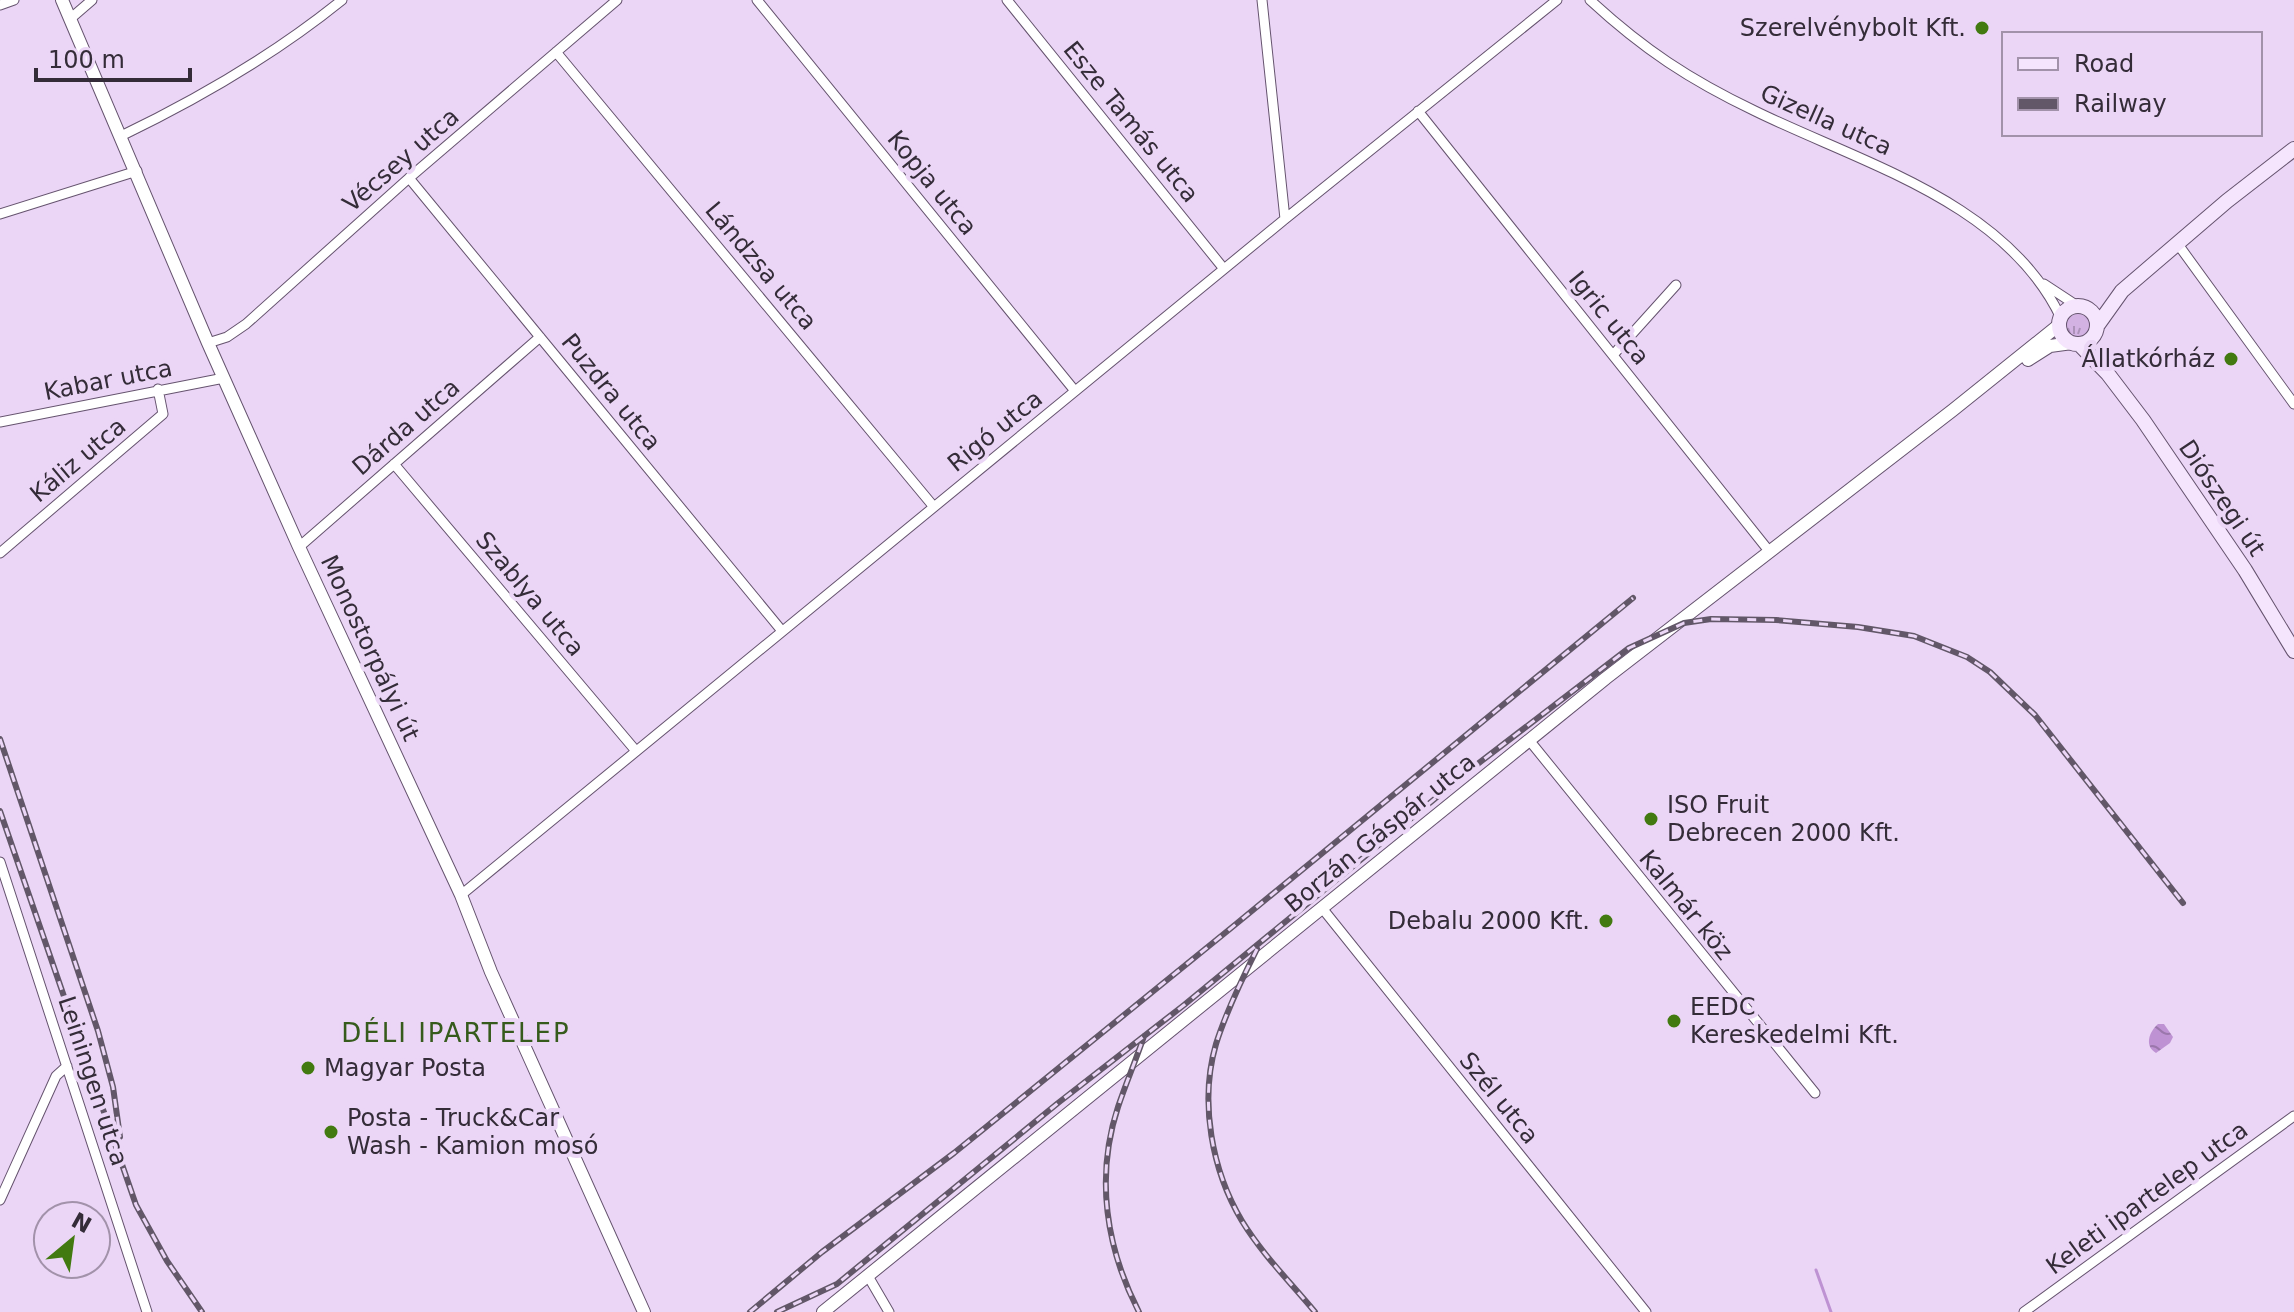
<svg xmlns="http://www.w3.org/2000/svg" width="2294" height="1312" font-family="'DejaVu Sans',sans-serif">
	<defs>
		<pattern id="grass-tufts" width="24" height="20" patternUnits="userSpaceOnUse" patternTransform="scale(2)"><rect width="24" height="20" fill="#d3b2e3"/><path d="M3 7l-1-3M5 7V3M7 7l1-3M15 17l-1-3M17 17v-4M19 17l1-3" fill="none" stroke="#ac91b9"/></pattern>
		<pattern id="water-waves" width="16" height="10" patternUnits="userSpaceOnUse" patternTransform="scale(2)"><rect width="16" height="10" fill="#be92d3"/><path d="M0 5q4-4 8 0t8 0" fill="none" stroke="#9b77ac"/></pattern>
	</defs>
	<rect width="100%" height="100%" fill="#ebd6f6"/>
	<path fill="url(#grass-tufts)" d="M2066 326a12 12 0 1 1 24 0a12 12 0 1 1-24 0Z"/>
	<path fill="url(#water-waves)" d="M 2158,1024 L 2164,1024 L 2173,1037 L 2170,1043 L 2156,1053 C 2144,1046 2149,1032 2158,1024 Z"/>
	<g fill="none" stroke-linecap="round" stroke-linejoin="round">
		<path stroke="#be92d3" stroke-width="3" d="M 1816,1270 L 1831,1312"/>
		<defs>
			<path id="minor" d="M 757,0 L 1075,391
				M 1007,0 L 1224,269
				M 1262,0 L 1285,219
				M 1590,0 C 1643,49 1690,80 1755,111 C 1861,163 2006,202 2061,318
				M 0,5 L 14,0
				M 70,19 L 92,0
				M 556,52 L 934,507
				M 1418,111 L 1769,551
				M 121,136 C 200,98 274,55 342,0
				M 409,178 L 782,631
				M 0,214 L 137,171
				M 2177,243 L 2294,404
				M 2044,284 L 2079,307
				M 208,343 L 227,337 L 246,324 L 409,178 L 617,0
				M 1613,355 L 1676,285
				M 0,422 L 224,378
				M 394,464 L 636,751
				M 299,547 L 540,337
				M 0,553 L 163,414 L 158,389
				M 1529,740 L 1815,1093
				M 0,862 L 147,1312
				M 461,895 L 1285,219 L 1557,0
				M 1322,908 L 1646,1312
				M 0,1200 L 56,1076 L 67,1066
				M 868,1276 L 889,1312
				M 2024,1312 L 2294,1116"/>
			<path id="tertiary" d="M 62,0 L 208,343 L 299,547 L 461,895 L 491,972 L 644,1312
				M 2028,360 L 2050,346 L 2072,343
				M 823,1312 L 1606,678 L 1953,410 L 2059,325"/>
			<path id="secondary" d="M2059 325a19 19 0 1 1 38 0a19 19 0 1 1-38 0Z
				M 2097,326 L 2122,291 L 2227,201 L 2294,149
				M 2079,344 L 2108,374 L 2143,420 L 2245,570 L 2294,651"/>
		</defs>
		<use href="#minor" stroke="#65536e" stroke-width="11"/>
		<use href="#tertiary" stroke="#65536e" stroke-width="14"/>
		<use href="#secondary" stroke="#65536e" stroke-width="16"/>
		<use href="#minor" stroke="#fff" stroke-width="9"/>
		<use href="#tertiary" stroke="#fff" stroke-width="12"/>
		<use href="#secondary" stroke="#f5e5fd" stroke-width="14"/>
		<defs>
			<path id="rail" d="M 0,739 L 98,1031 L 113,1087 L 120,1137
				M 0,811 L 136,1205 L 167,1261 L 202,1312
				M 1257,949 C 1242,979 1226,1012 1216,1044 C 1199,1102 1212,1171 1242,1221 C 1262,1254 1291,1283 1315,1312
				M 750,1312 L 822,1252 L 954,1153 L 1236,924 L 1633,598
				M 777,1312 L 837,1284 L 1058,1103 L 1184,1005 L 1471,769 L 1629,648 L 1684,623 L 1711,619 L 1776,620 L 1858,627 L 1914,636 L 1967,657 L 1990,672 L 2035,715 L 2183,903
				M 1139,1312 C 1106,1248 1095,1177 1118,1107 C 1126,1083 1136,1060 1144,1036"/>
		</defs>
		<use href="#rail" stroke="#625768" stroke-width="6"/>
		<use href="#rail" stroke="#ebd6f6" stroke-width="3" stroke-dasharray="9" stroke-linecap="butt"/>
	</g>
	<g fill="#427a10" stroke="#ebd6f6" stroke-width="3">
		<circle cx="1982" cy="28" r="8"/>
		<circle cx="2231" cy="359" r="8"/>
		<circle cx="1651" cy="819" r="8"/>
		<circle cx="1606" cy="921" r="8"/>
		<circle cx="1674" cy="1021" r="8"/>
		<circle cx="308" cy="1068" r="8"/>
		<circle cx="331" cy="1132" r="8"/>
	</g>
	<g text-anchor="middle" dominant-baseline="central" stroke-width="8" stroke-linejoin="round" paint-order="stroke">
		<g font-size="24" fill="#342c38" stroke="#ebd6f6" text-anchor="start">
			<text x="1966" y="28" text-anchor="end">Szerelvénybolt Kft.</text>
			<text x="2215" y="359" text-anchor="end">Állatkórház</text>
			<text x="1667" y="805">ISO Fruit<tspan x="1667" dy="28">Debrecen 2000 Kft.</tspan></text>
			<text x="1590" y="921" text-anchor="end">Debalu 2000 Kft.</text>
			<text x="1690" y="1007">EEDC<tspan x="1690" dy="28">Kereskedelmi Kft.</tspan></text>
			<text x="324" y="1068">Magyar Posta</text>
			<text x="347" y="1118">Posta - Truck&amp;Car<tspan x="347" dy="28">Wash - Kamion mosó</tspan></text>
		</g>
		<g font-size="24" fill="#342c38" stroke="#ebd6f6">
			<text transform="translate(1826 120) rotate(24)">Gizella utca</text>
			<text transform="translate(1131 122) rotate(51)">Esze Tamás utca</text>
			<text transform="translate(401 160) rotate(-41)">Vécsey utca</text>
			<text transform="translate(932 183) rotate(51)">Kopja utca</text>
			<text transform="translate(761 266) rotate(50)">Lándzsa utca</text>
			<text transform="translate(1609 318) rotate(51)">Igric utca</text>
			<text transform="translate(108 380) rotate(-11)">Kabar utca</text>
			<text transform="translate(611 392) rotate(51)">Puzdra utca</text>
			<text transform="translate(406 427) rotate(-41)">Dárda utca</text>
			<text transform="translate(995 431) rotate(-39)">Rigó utca</text>
			<text transform="translate(78 460) rotate(-40)">Káliz utca</text>
			<text transform="translate(2222 498) rotate(56)">Diószegi út</text>
			<text transform="translate(530 594) rotate(50)">Szablya utca</text>
			<text transform="translate(370 648) rotate(65)">Monostorpályi út</text>
			<text transform="translate(1380 833) rotate(-39)">Borzán Gáspár utca</text>
			<text transform="translate(1686 905) rotate(51)">Kalmár köz</text>
			<text transform="translate(93 1081) rotate(72)">Leiningen utca</text>
			<text transform="translate(1499 1098) rotate(51)">Szél utca</text>
			<text transform="translate(2147 1198) rotate(-36)">Keleti ipartelep utca</text>
		</g>
		<g font-size="26" letter-spacing="2" fill="#365b1c" stroke="#ebd6f6">
			<text x="456" y="1033">DÉLI IPARTELEP</text>
		</g>
	</g>
	<rect x="2002" y="32" width="260" height="104" fill="#ebd6f6" stroke="#a292aa" stroke-width="2"/>
	<rect x="2018" y="58" width="40" height="12" fill="#f5e5fd" stroke="#a292aa" stroke-width="2"/>
	<text x="2074" y="72" font-size="24" fill="#342c38">Road</text>
	<rect x="2018" y="98" width="40" height="12" fill="#625768" stroke="#a292aa" stroke-width="2"/>
	<text x="2074" y="112" font-size="24" fill="#342c38">Railway</text>
	<g transform="translate(72 1240) rotate(29)"><circle r="38" fill="#ebd6f6" stroke="#a292aa" stroke-width="2"/>
	<path d="M0-6L14 30L0 20L-14 30Z" fill="#427a10"/>
	<text y="-12" font-size="22" font-weight="bold" text-anchor="middle" fill="#342c38">N</text>
	</g>
	<path d="M36 68v12h154v-12" fill="none" stroke="#342c38" stroke-width="4"/>
	<text x="48" y="68" font-size="24" fill="#342c38" stroke="#ebd6f6" stroke-width="6" paint-order="stroke">100 m</text>
</svg>
